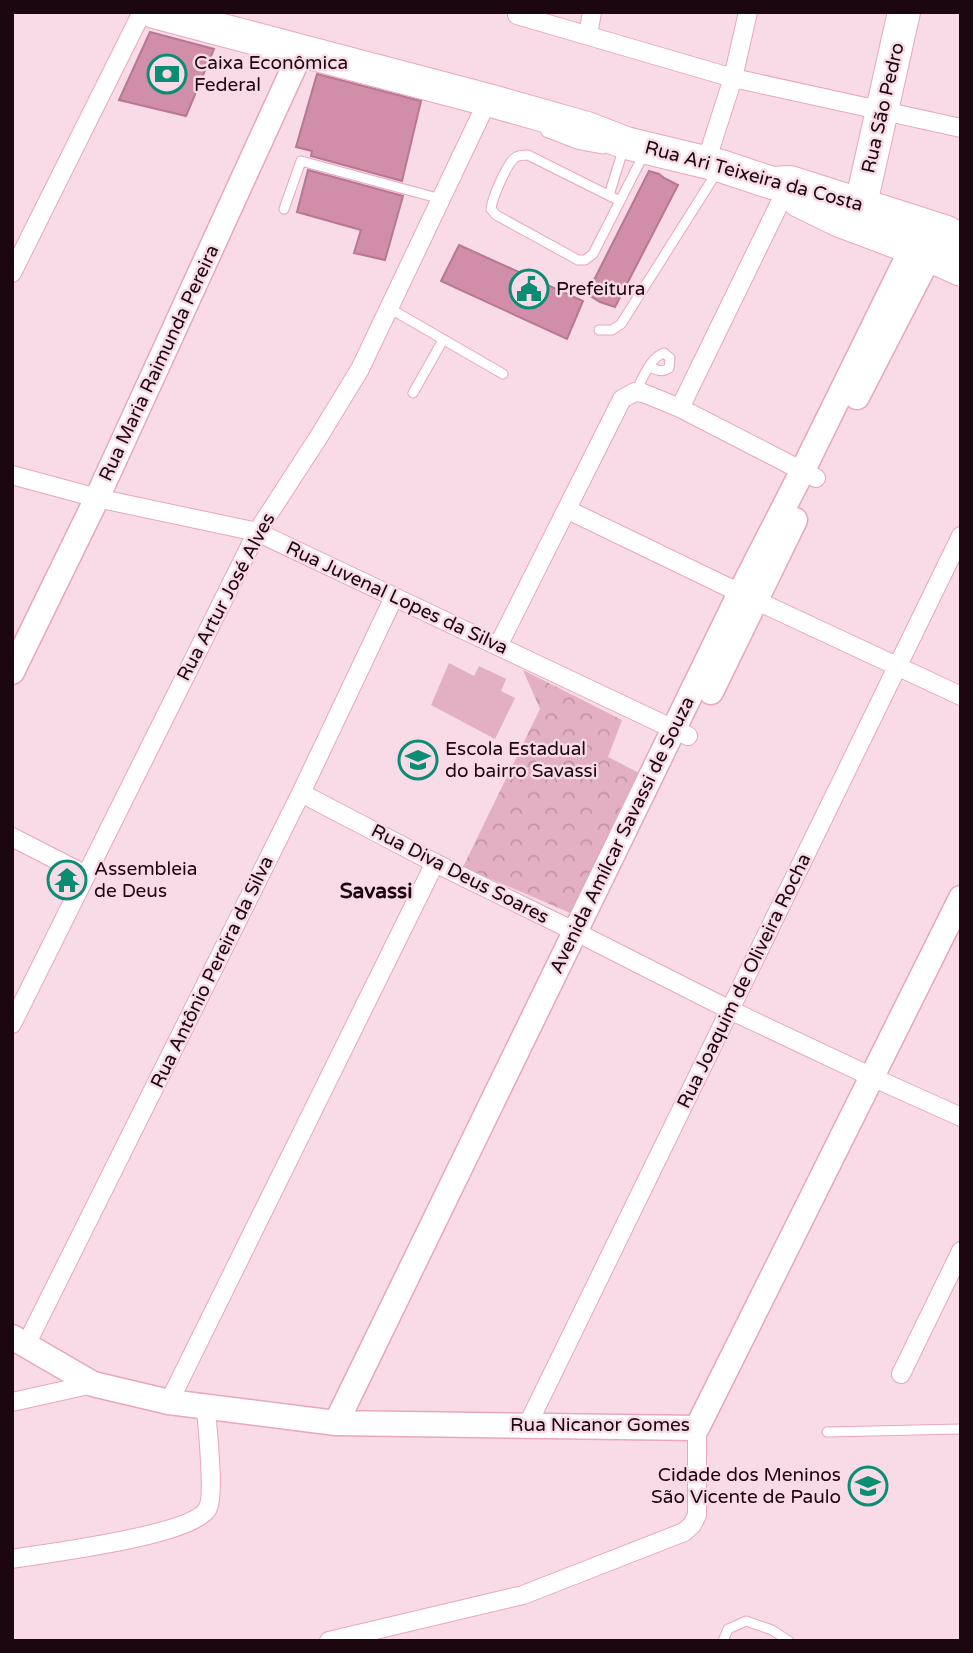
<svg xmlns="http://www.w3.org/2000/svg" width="973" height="1653" font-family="'Varela Round',sans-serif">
	<defs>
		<pattern id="park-crowns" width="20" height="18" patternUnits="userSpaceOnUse" patternTransform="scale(1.75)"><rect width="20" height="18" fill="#e2afc3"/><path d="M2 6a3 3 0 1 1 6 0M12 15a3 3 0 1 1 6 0" fill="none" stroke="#c195a6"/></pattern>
	</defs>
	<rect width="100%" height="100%" fill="#f8dbe6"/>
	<path fill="url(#park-crowns)" d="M 523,670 L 622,720 L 608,757 L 645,776 L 575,915 L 463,867 L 540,709 Z"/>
	<path fill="#e2afc3" d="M 449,663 L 474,676 L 479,666 L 506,679 L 501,691 L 515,698 L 495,739 L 431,705 Z"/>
	<path fill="#d08ea9" stroke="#b87792" stroke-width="2" d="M 150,32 L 214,49 L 186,116 L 119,100 Z
		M 317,74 L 421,101 L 402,181 L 311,156 L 312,151 L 296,147 Z
		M 308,170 L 403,196 L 385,260 L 354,253 L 361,230 L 297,212 Z
		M 649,171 L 659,174 L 664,178 L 678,185 L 615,307 L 600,302 L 587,294 Z
		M 459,245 L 583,301 L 567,339 L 441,281 Z"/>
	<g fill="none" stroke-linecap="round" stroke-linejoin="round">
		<defs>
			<path id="lane" d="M 546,132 L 577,144 L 603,149
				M 609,195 L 624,147
				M 620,201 L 528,155 C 524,155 520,155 516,157 C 507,162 492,199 491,209 L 496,215 L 578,260 L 585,260 L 593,254 L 644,154
				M 284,209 L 301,161 L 441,199
				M 389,308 L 503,374
				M 599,330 L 612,330 L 621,324 L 717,172
				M 635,392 C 643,379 650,357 664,353 L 670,358 L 669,368 C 662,373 657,370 650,367
				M 413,393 L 443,340
				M 827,1432 L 961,1429
				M 723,1641 L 728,1629 L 746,1621 L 772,1630 L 789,1641"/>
			<path id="street" d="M 517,15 L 733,78 L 961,128
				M 588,35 L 592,12
				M 706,162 L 733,78 L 748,12
				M 12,273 L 142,12
				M 680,408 L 790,182
				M 12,475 L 97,498 L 257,532 L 688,736
				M 568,510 L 740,593 L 961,696
				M 498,646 L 622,399 L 635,392 L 643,393 L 680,408 L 816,478
				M 301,793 L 435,863 L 574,931 L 730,1010 L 872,1077 L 961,1117
				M 12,837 L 86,875
				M 12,1024 L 257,532 L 318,438 L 360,369 L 488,100
				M 26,1345 L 301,793 L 394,597
				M 901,1374 L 961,1251
				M 12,1402 L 93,1384
				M 169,1402 L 435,863
				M 527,1426 L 961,536
				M 12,1559 C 46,1553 194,1536 208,1508 C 215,1493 207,1427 206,1407
				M 329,1641 L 523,1595 L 684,1532 L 692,1525 L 697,1515 L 697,1428"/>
			<path id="secondary" d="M 857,397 L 930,255
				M 12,672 L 97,498 L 301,52
				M 711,692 L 795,520
				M 12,1337 L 93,1384 L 169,1402 L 336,1423 L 697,1428 L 961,898
				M 336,1423 L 740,593 L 802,472 L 912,248"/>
			<path id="highway" d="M 154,12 L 488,100 L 587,128 L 626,143 L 721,166 L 772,183 L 790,182 L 944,231 L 961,239
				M 799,201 L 840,221 L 912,248 L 961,270
				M 861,204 L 904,12"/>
		</defs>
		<use href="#lane" stroke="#eaa5c1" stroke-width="11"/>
		<use href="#street" stroke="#eaa5c1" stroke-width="20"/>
		<use href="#secondary" stroke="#eaa5c1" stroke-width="27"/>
		<use href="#highway" stroke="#eaa5c1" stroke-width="34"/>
		<use href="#lane" stroke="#fff" stroke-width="9"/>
		<use href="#street" stroke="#fff" stroke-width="18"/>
		<use href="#secondary" stroke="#fff" stroke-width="24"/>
		<use href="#highway" stroke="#fff" stroke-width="32"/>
	</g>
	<defs>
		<symbol id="bank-ring" viewBox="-11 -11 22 22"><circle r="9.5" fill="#f8dbe6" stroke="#0a8d73" stroke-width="1.5"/><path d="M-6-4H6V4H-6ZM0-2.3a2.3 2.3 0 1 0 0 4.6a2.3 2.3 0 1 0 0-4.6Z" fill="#0a8d73"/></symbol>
		<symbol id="civic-ring" viewBox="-11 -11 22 22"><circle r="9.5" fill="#f8dbe6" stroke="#0a8d73" stroke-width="1.5"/><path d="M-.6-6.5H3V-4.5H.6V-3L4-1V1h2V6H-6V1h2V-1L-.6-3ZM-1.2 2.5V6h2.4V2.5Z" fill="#0a8d73"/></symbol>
		<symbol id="school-ring" viewBox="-11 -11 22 22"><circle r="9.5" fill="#f8dbe6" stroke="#0a8d73" stroke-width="1.5"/><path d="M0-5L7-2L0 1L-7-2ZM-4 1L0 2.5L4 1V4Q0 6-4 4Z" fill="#0a8d73"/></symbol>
		<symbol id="temple-ring" viewBox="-11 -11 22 22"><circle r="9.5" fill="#f8dbe6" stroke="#0a8d73" stroke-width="1.5"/><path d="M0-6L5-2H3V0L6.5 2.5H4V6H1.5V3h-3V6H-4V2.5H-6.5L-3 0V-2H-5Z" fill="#0a8d73"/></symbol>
	</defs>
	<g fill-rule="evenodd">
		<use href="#bank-ring" x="145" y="52" width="44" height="44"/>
		<use href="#civic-ring" x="507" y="267" width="44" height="44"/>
		<use href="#school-ring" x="396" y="738" width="44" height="44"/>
		<use href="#temple-ring" x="45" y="858" width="44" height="44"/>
		<use href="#school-ring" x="846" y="1464" width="44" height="44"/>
	</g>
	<g text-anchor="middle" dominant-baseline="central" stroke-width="5" stroke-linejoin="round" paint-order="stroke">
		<g font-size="19" fill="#1c0610" stroke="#f8dbe6" text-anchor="start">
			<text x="194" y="63">Caixa Econômica<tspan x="194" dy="22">Federal</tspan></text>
			<text x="556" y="289">Prefeitura</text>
			<text x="445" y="749">Escola Estadual<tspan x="445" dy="22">do bairro Savassi</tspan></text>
			<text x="94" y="869">Assembleia<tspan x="94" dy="22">de Deus</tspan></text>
			<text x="841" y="1475" text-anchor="end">Cidade dos Meninos<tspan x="841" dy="22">São Vicente de Paulo</tspan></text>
		</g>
		<g font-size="19" fill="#1c0610" stroke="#f8dbe6">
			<text transform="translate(883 108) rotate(-77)">Rua São Pedro</text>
			<text transform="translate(754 176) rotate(15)">Rua Ari Teixeira da Costa</text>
			<text transform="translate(159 363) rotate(-65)">Rua Maria Raimunda Pereira</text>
			<text transform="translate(226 597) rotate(-62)">Rua Artur José Alves</text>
			<text transform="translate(397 598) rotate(25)">Rua Juvenal Lopes da Silva</text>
			<text transform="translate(622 835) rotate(-64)">Avenida Amílcar Savassi de Souza</text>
			<text transform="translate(460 874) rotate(27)">Rua Diva Deus Soares</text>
			<text transform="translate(212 972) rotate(-64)">Rua Antônio Pereira da Silva</text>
			<text transform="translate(744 981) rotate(-64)">Rua Joaquim de Oliveira Rocha</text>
			<text x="600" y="1425">Rua Nicanor Gomes</text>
		</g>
		<g font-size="21" font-weight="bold" fill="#1c0610" stroke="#f8dbe6">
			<text x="376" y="891">Savassi</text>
		</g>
	</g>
	<rect width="973" height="1653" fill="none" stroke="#1c0610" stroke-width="28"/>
</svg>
